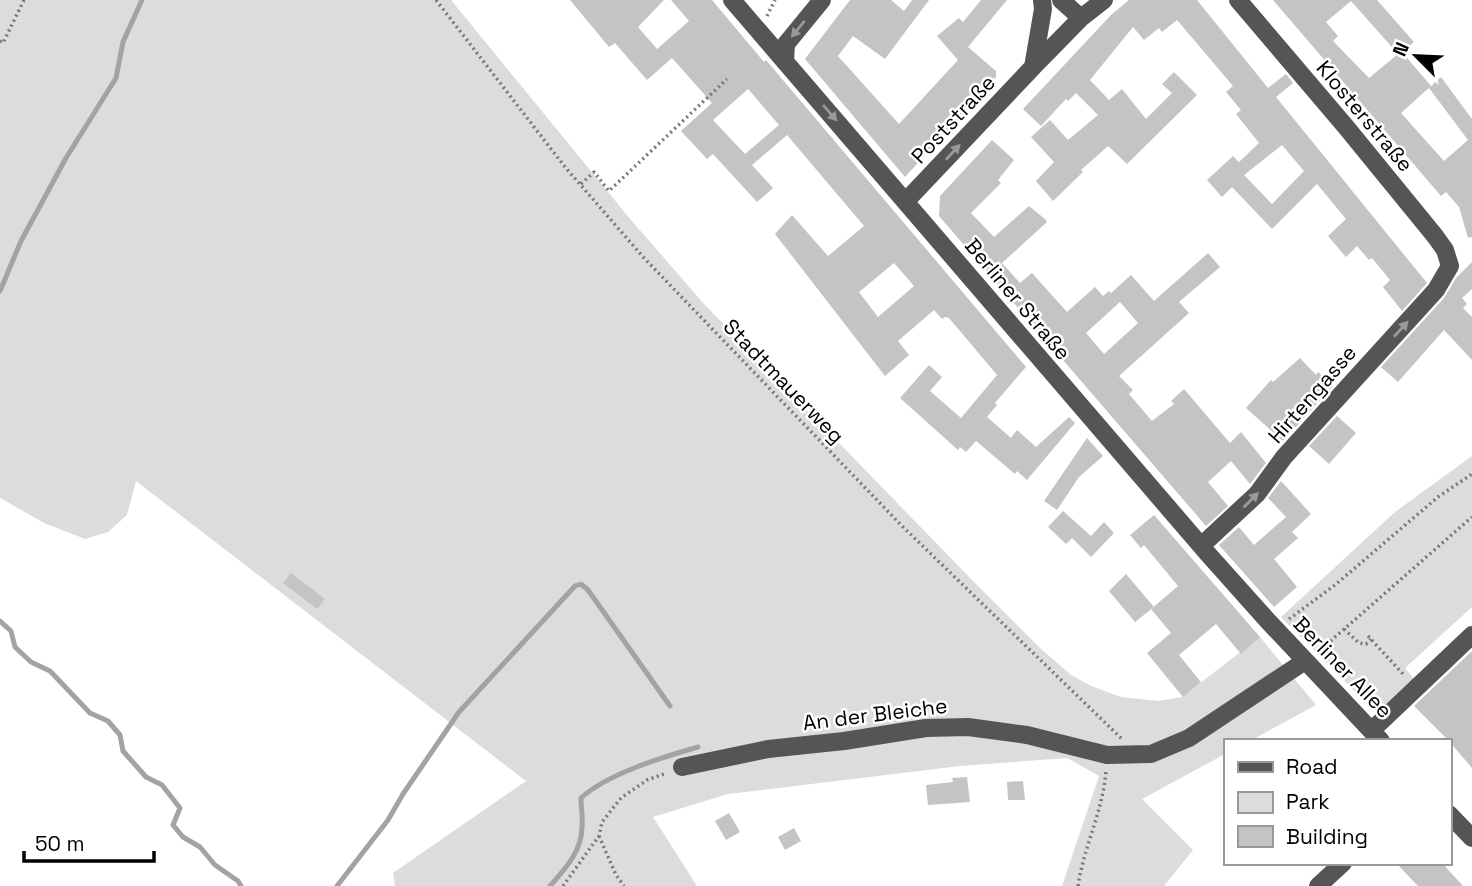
<svg xmlns="http://www.w3.org/2000/svg" width="1472" height="886" font-family="'Space Grotesk',sans-serif">
	<rect width="100%" height="100%" fill="#fff"/>
	<path fill="#dcdcdc" d="M 0,0 L 451,0 L 631,220 L 705,305 L 975,583 L 1040,648 L 1071,675 L 1091,686 L 1121,697 L 1159,701 L 1182,697 L 1260,637 L 1316,705 L 1250,741 L 1225,741 L 1225,754 L 1142,799 L 1193,850 L 1164,886 L 1062,886 L 1099,776 L 1067,758 L 960,766 L 728,794 L 653,817 L 697,886 L 395,886 L 393,873 L 526,781 L 136,481 L 127,515 L 108,532 L 85,539 L 44,523 L 0,498 Z
		M 1472,456 L 1472,607 L 1405,668 L 1414,679 L 1382,709 L 1373,710 L 1281,617 L 1395,512 Z"/>
	<g fill="none" stroke-linecap="round" stroke-linejoin="round">
		<path stroke="#a3a3a3" stroke-width="5" d="M 0,291 L 21,241 L 66,158 L 116,78 L 123,42 L 142,0
			M 0,621 L 11,631 L 15,647 L 31,662 L 50,671 L 90,713 L 108,721 L 120,735 L 123,751 L 146,777 L 162,785 L 180,808 L 173,825 L 183,837 L 200,847 L 215,865 L 238,881 L 241,886
			M 337,886 L 388,820 L 403,794 L 459,712 L 575,586 L 581,584 L 588,590 L 670,706
			M 550,886 C 565,869 582,851 582,827 C 583,817 581,808 581,798 C 607,774 663,757 698,747"/>
	</g>
	<path fill="#c4c4c4" fill-rule="evenodd" d="M 570,0 L 664,0 L 638,27 L 657,49 L 689,21 L 671,0 L 712,0 L 764,62 L 766,60 L 1026,367 L 995,403 L 997,405 L 987,417 L 1011,438 L 1017,430 L 1036,447 L 1069,417 L 1075,423 L 1027,480 L 1017,471 L 1015,474 L 976,441 L 966,452 L 960,447 L 958,450 L 900,398 L 929,365 L 942,377 L 930,391 L 961,418 L 997,375 L 949,318 L 945,317 L 942,319 L 934,310 L 898,341 L 909,355 L 885,376 L 775,234 L 792,215 L 828,256 L 864,226 L 787,135 L 752,165 L 773,188 L 757,202 L 713,154 L 707,159 L 681,131 L 712,103 L 672,58 L 647,80 L 615,43 L 609,47 ZM 748,89 L 779,125 L 745,154 L 713,120 ZM 894,263 L 914,286 L 878,317 L 859,292 Z
		M 850,0 L 891,0 L 904,11 L 912,0 L 929,0 L 885,59 L 853,36 L 838,56 L 899,124 L 958,60 L 937,36 L 959,18 L 963,22 L 981,0 L 1007,0 L 968,47 L 996,71 L 996,77 L 905,177 L 805,59 Z
		M 1129,0 L 1197,0 L 1268,88 L 1286,74 L 1293,83 L 1276,97 L 1427,283 L 1402,311 L 1383,287 L 1390,280 L 1372,258 L 1369,260 L 1357,246 L 1346,257 L 1328,236 L 1346,219 L 1317,184 L 1272,229 L 1232,187 L 1222,197 L 1207,180 L 1233,156 L 1239,162 L 1259,143 L 1236,114 L 1241,110 L 1226,92 L 1233,86 L 1177,20 L 1162,32 L 1159,28 L 1144,40 L 1133,27 L 1090,80 L 1109,100 L 1122,89 L 1146,119 L 1172,93 L 1162,84 L 1174,72 L 1197,95 L 1127,164 L 1108,146 L 1081,170 L 1083,172 L 1053,201 L 1036,181 L 1054,162 L 1031,137 L 1050,120 L 1068,140 L 1098,115 L 1076,93 L 1068,101 L 1066,99 L 1041,126 L 1023,109 L 1111,15 ZM 1282,145 L 1304,171 L 1272,204 L 1244,175 Z
		M 1273,0 L 1377,0 L 1414,42 L 1402,52 L 1431,86 L 1401,113 L 1444,161 L 1468,140 L 1429,88 L 1441,77 L 1472,119 L 1472,237 L 1468,238 L 1459,207 L 1446,192 L 1441,196 ZM 1351,1 L 1398,54 L 1369,78 L 1333,41 L 1338,36 L 1326,22 Z
		M 992,140 L 1014,160 L 998,180 L 1001,183 L 971,213 L 994,237 L 1029,206 L 1045,219 L 1047,222 L 1002,263 L 1020,283 L 1032,273 L 1067,312 L 1095,287 L 1103,296 L 1109,291 L 1114,296 L 1111,293 L 1131,275 L 1154,301 L 1208,253 L 1220,267 L 1179,302 L 1189,313 L 1119,376 L 1133,390 L 1129,394 L 1152,421 L 1174,404 L 1171,401 L 1184,389 L 1230,443 L 1241,432 L 1266,463 L 1250,484 L 1231,461 L 1208,482 L 1228,506 L 1206,526 L 939,216 L 940,196 ZM 1120,302 L 1138,323 L 1104,354 L 1086,333 Z
		M 1472,262 L 1472,289 L 1462,298 L 1467,304 L 1463,308 L 1472,317 L 1472,360 L 1444,330 L 1398,382 L 1381,367 L 1444,298 L 1456,278 Z
		M 1300,358 L 1316,375 L 1318,372 L 1333,386 L 1283,441 L 1246,408 L 1271,380 L 1273,382 Z
		M 1337,416 L 1356,433 L 1329,464 L 1309,446 Z
		M 1087,438 L 1103,456 L 1079,477 L 1057,510 L 1044,501 Z
		M 1281,481 L 1311,514 L 1292,532 L 1298,538 L 1274,559 L 1297,587 L 1274,607 L 1219,545 L 1239,527 L 1254,545 L 1286,517 L 1268,498 Z
		M 1063,511 L 1091,536 L 1104,522 L 1114,533 L 1091,557 L 1072,538 L 1066,544 L 1048,527 Z
		M 1154,515 L 1260,637 L 1241,654 L 1216,624 L 1179,655 L 1201,682 L 1183,697 L 1147,653 L 1171,633 L 1151,609 L 1178,586 L 1144,545 L 1141,548 L 1130,535 Z
		M 291,573 L 325,599 L 317,609 L 283,583 Z
		M 1126,574 L 1154,607 L 1135,622 L 1109,591 Z
		M 1472,651 L 1472,768 L 1449,741 L 1414,706 Z
		M 967,777 L 970,802 L 928,805 L 926,785 L 953,782 L 952,778 Z
		M 1023,781 L 1025,800 L 1008,800 L 1007,782 Z
		M 729,813 L 740,832 L 726,840 L 715,821 Z
		M 794,828 L 801,841 L 785,850 L 778,837 Z
		M 1396,863 L 1442,863 L 1463,886 L 1418,886 Z"/>
	<g fill="none" stroke-linecap="round" stroke-linejoin="round">
		<path stroke="#777" stroke-width="3.5" stroke-dasharray="2 3.5" stroke-linecap="butt" d="M 436,0 L 565,167 L 644,258 L 901,525 L 1122,739
			M 767,16 L 775,0
			M 0,41 L 3,43 L 24,0
			M 581,184 L 594,172 L 609,191 L 727,79
			M 1289,619 L 1335,585 L 1438,497 L 1472,474
			M 1344,629 L 1359,643 L 1366,644 L 1371,639
			M 1368,636 L 1403,674
			M 1318,652 L 1472,517
			M 599,836 L 616,875 L 624,886
			M 563,886 L 599,836 L 602,822 L 621,798 L 647,780 L 667,773
			M 1078,886 C 1084,846 1103,811 1106,771"/>
		<path stroke="#555" stroke-width="18" d="M 732,0 L 1208,554 L 1267,620 L 1381,741
			M 1061,0 L 1081,18
			M 785,62 L 786,44 L 822,0
			M 1033,67 L 1081,18 L 1104,0
			M 906,201 L 1033,67 L 1043,9 L 1042,0
			M 1201,546 L 1257,494 L 1284,457 L 1436,290 L 1450,266 L 1445,250 L 1435,236 L 1346,127 L 1238,0
			M 1372,730 L 1472,635
			M 682,767 L 768,749 L 844,741 L 926,728 L 968,727 L 1027,735 L 1107,755 L 1151,754 L 1189,738 L 1305,661
			M 1449,814 L 1472,838
			M 1318,886 L 1343,863"/>
	</g>
	<defs><path id="oneway-solid" d="M-6-.8H1V-3.2L6.5 0L1 3.2V.8H-6Z" transform="scale(1.75)"/></defs>
	<g fill="#999">
		<use href="#oneway-solid" transform="translate(798 29) rotate(129)"/>
		<use href="#oneway-solid" transform="translate(830 113) rotate(49)"/>
		<use href="#oneway-solid" transform="translate(953 152) rotate(-47)"/>
		<use href="#oneway-solid" transform="translate(1401 329) rotate(-48)"/>
		<use href="#oneway-solid" transform="translate(1251 500) rotate(-45)"/>
	</g>
	<g text-anchor="middle" dominant-baseline="central" stroke-width="5" stroke-linejoin="round" paint-order="stroke">
		<g font-size="21" fill="#000" stroke="#fff">
			<text transform="translate(1365 116) rotate(50)">Klosterstraße</text>
			<text transform="translate(953 119) rotate(-47)">Poststraße</text>
			<text transform="translate(1018 299) rotate(50)">Berliner Straße</text>
			<text transform="translate(784 381) rotate(46)">Stadtmauerweg</text>
			<text transform="translate(1312 394) rotate(-49)">Hirtengasse</text>
			<text transform="translate(1343 667) rotate(46)">Berliner Allee</text>
			<text transform="translate(875 714) rotate(-7)">An der Bleiche</text>
		</g>
	</g>
	<rect x="1224" y="739" width="228" height="126" fill="#ffffff" stroke="#999999" stroke-width="2"/>
	<rect x="1238" y="762" width="35" height="10" fill="#555555" stroke="#999999" stroke-width="2"/>
	<text x="1286" y="774" font-size="21" fill="#000000">Road</text>
	<rect x="1238" y="792" width="35" height="21" fill="#dcdcdc" stroke="#999999" stroke-width="2"/>
	<text x="1286" y="809" font-size="21" fill="#000000">Park</text>
	<rect x="1238" y="826" width="35" height="21" fill="#c4c4c4" stroke="#999999" stroke-width="2"/>
	<text x="1286" y="844" font-size="21" fill="#000000">Building</text>
	<g transform="translate(1416 56) rotate(294)" stroke="#ffffff" stroke-width="5" paint-order="stroke">
	<path d="M0-5L12 26L0 18L-12 26Z" fill="#000000"/>
	<text y="-10" font-size="19" font-weight="bold" text-anchor="middle" fill="#000000">N</text>
	</g>
	<path d="M24 851v10h130v-10" fill="none" stroke="#000000" stroke-width="3.5"/>
	<text x="35" y="851" font-size="21" fill="#000000" stroke="#ffffff" stroke-width="5" paint-order="stroke">50 m</text>
</svg>
